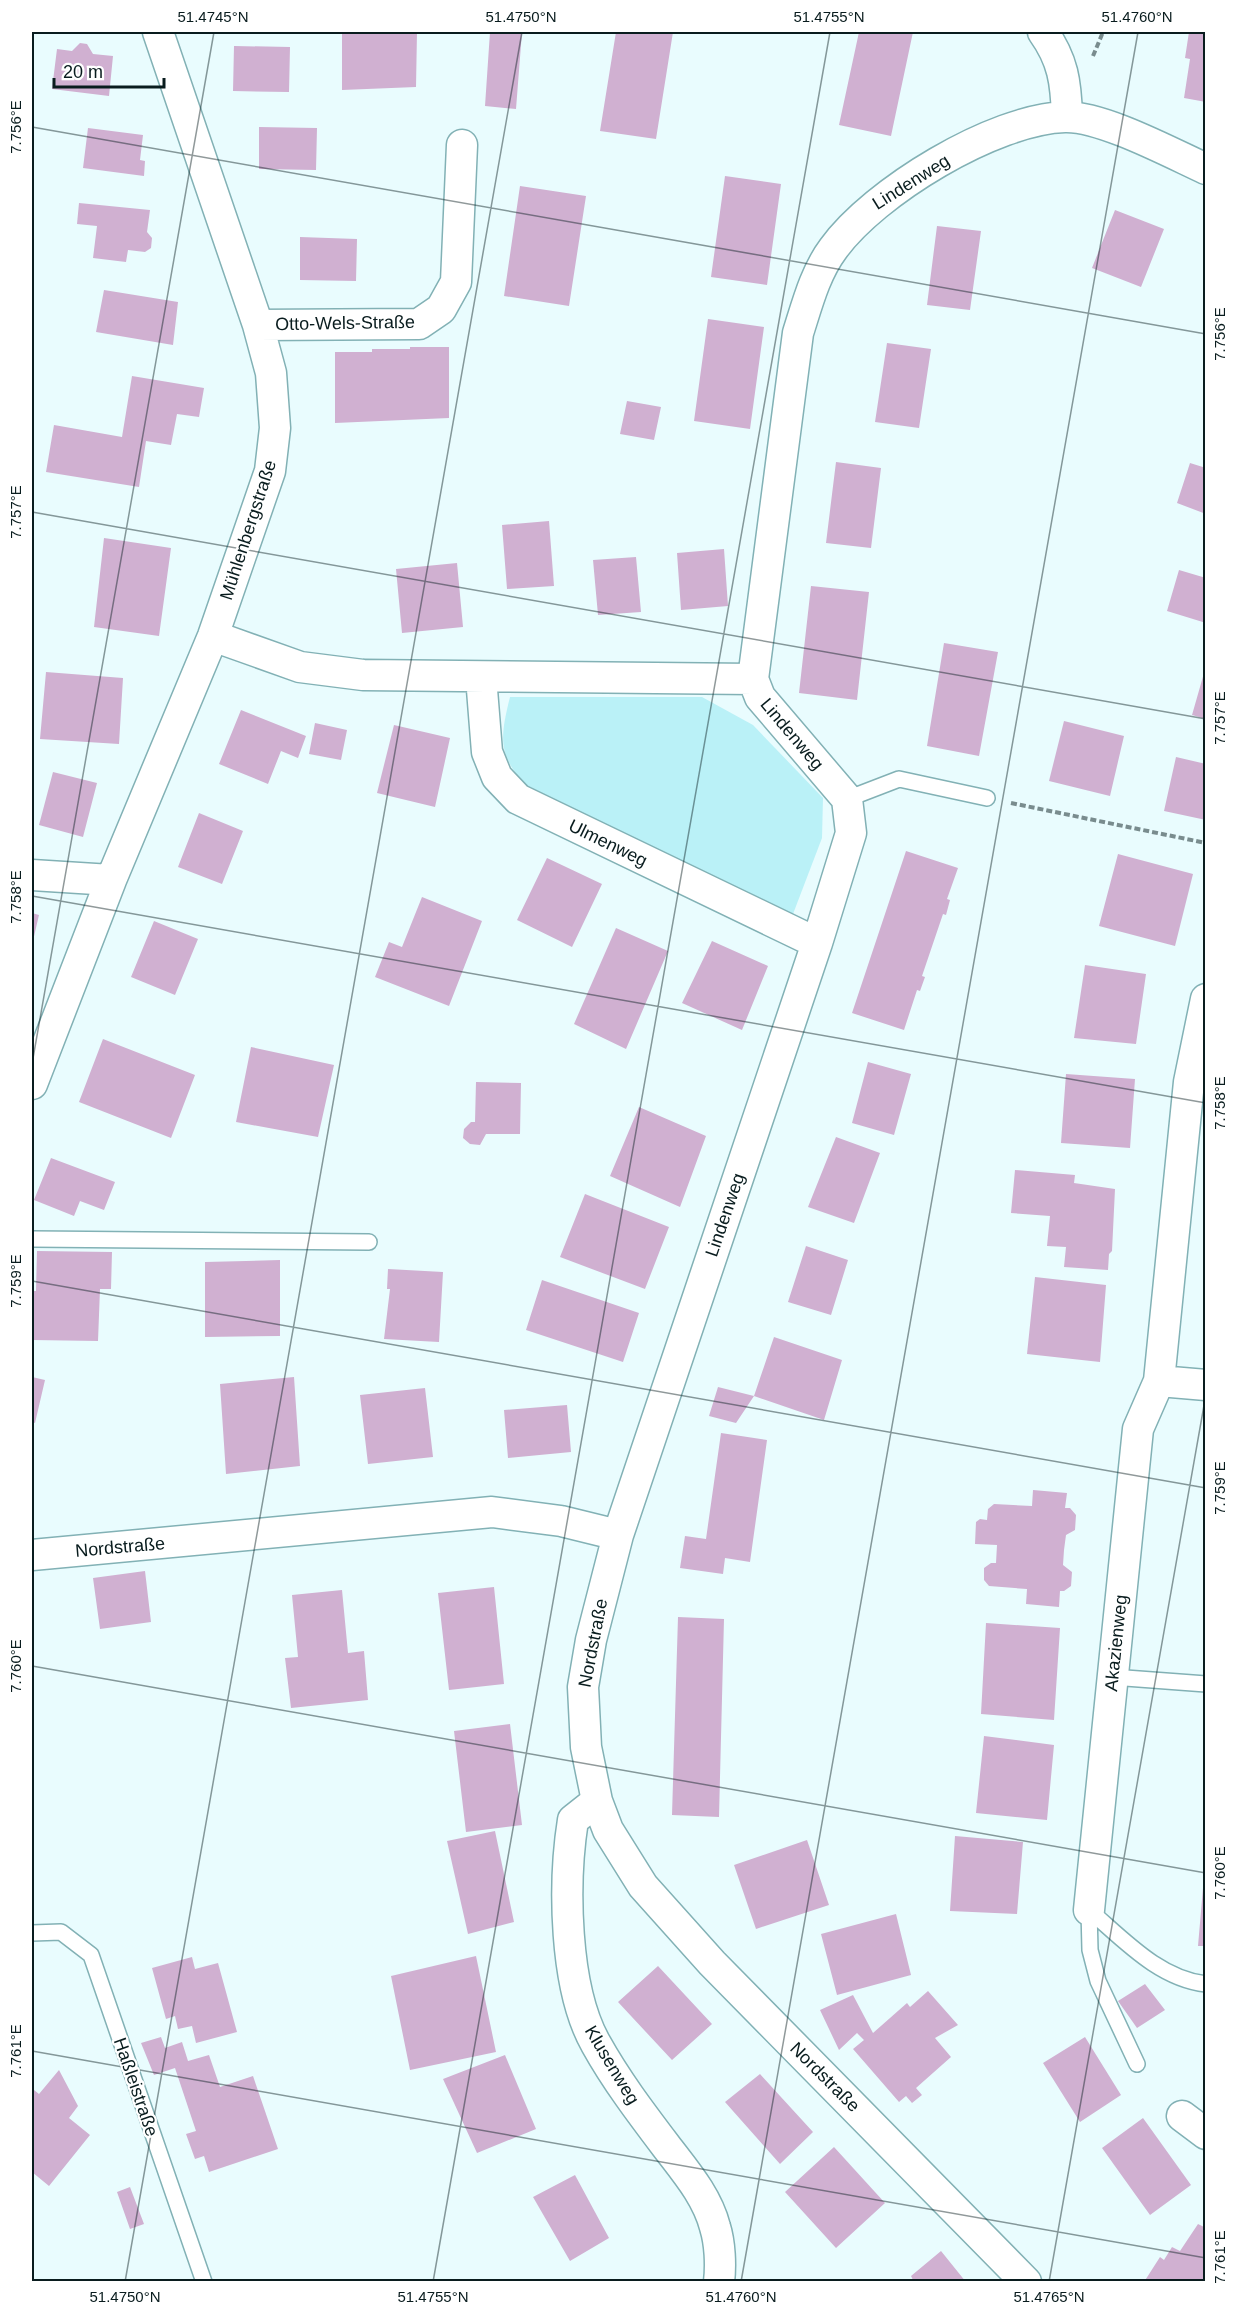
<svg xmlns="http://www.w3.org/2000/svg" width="1237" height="2313" font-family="Helvetica,sans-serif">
	<rect width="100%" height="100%" fill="#e9fcfe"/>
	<path fill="#baf1f7" d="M 510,697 L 702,697 L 753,725 L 823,798 L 822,838 L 793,914 L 534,797 C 501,757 497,748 510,697 Z"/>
	<path fill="#d0b0d1" d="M 342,32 L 417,32 L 416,87 L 342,90 Z
		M 490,32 L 522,32 L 516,109 L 485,106 Z
		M 616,32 L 673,32 L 656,139 L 600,131 Z
		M 859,32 L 913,32 L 891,136 L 839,125 Z
		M 1189,32 L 1206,32 L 1206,102 L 1184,98 L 1190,59 L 1185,58 Z
		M 80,43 L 87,44 L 93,54 L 113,56 L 109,96 L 52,89 L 57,49 L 72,51 Z
		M 234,46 L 290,47 L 289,92 L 233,91 Z
		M 259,127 L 317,128 L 316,170 L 259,169 Z
		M 88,128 L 143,135 L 140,160 L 145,161 L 144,176 L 83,168 Z
		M 725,176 L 781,184 L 767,285 L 711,277 Z
		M 520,186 L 586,196 L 569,306 L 504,296 Z
		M 79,203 L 150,210 L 147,232 L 152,238 L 151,248 L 145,252 L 128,250 L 126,262 L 93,258 L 97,226 L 77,224 Z
		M 1115,210 L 1164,229 L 1141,287 L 1092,268 Z
		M 937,226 L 981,231 L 970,310 L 927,305 Z
		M 300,237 L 357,239 L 356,281 L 300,280 Z
		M 104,290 L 178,302 L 173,345 L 96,332 Z
		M 708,319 L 764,327 L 750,429 L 694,421 Z
		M 887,343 L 931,349 L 919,428 L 875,422 Z
		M 410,347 L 449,347 L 449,418 L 335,423 L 335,352 L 372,352 L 372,349 L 410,349 Z
		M 132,376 L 204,388 L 199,417 L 177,414 L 171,445 L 146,441 L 139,487 L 46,472 L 54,425 L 122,437 Z
		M 627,401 L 661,407 L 654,440 L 620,434 Z
		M 836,462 L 881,468 L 871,548 L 826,543 Z
		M 1190,463 L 1206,468 L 1206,514 L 1177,503 Z
		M 549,521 L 554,586 L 507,589 L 502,525 Z
		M 104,538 L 171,548 L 159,636 L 94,627 Z
		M 724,549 L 728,606 L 681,610 L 677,553 Z
		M 636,557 L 641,612 L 598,615 L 593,560 Z
		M 457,563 L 463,627 L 402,633 L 396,569 Z
		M 1179,570 L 1206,578 L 1206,623 L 1167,611 Z
		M 811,586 L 869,592 L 857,700 L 799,693 Z
		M 944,643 L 998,652 L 979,756 L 927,746 Z
		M 1206,666 L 1206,719 L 1192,715 Z
		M 46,672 L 123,678 L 119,744 L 40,739 Z
		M 241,710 L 306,736 L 298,758 L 281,751 L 268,784 L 219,764 Z
		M 1064,721 L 1124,736 L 1110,796 L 1049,781 Z
		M 315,723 L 347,730 L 341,760 L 309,754 Z
		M 394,725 L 450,738 L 435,807 L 377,793 Z
		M 1176,757 L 1206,764 L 1206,820 L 1164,811 Z
		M 53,772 L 97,783 L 83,837 L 39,825 Z
		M 199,813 L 243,831 L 222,884 L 178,867 Z
		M 906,851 L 958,868 L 947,899 L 950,900 L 946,915 L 943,914 L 922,976 L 925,977 L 920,991 L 917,990 L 904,1030 L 852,1013 Z
		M 1118,854 L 1193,874 L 1175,946 L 1099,926 Z
		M 547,858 L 602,884 L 572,947 L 517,920 Z
		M 422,897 L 482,921 L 449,1006 L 375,977 L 389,942 L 402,947 Z
		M 32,913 L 39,915 L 32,945 Z
		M 154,921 L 198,939 L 175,995 L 131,977 Z
		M 616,928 L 668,951 L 626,1049 L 574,1024 Z
		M 712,941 L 768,966 L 742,1030 L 682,1003 Z
		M 1085,965 L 1146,974 L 1136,1044 L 1074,1038 Z
		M 103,1039 L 195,1075 L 171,1138 L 79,1102 Z
		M 251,1047 L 334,1065 L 318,1137 L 236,1122 Z
		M 868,1062 L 911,1074 L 894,1135 L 852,1123 Z
		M 1066,1074 L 1135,1079 L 1130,1148 L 1061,1143 Z
		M 476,1082 L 521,1083 L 520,1134 L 486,1134 L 480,1145 L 470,1144 L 463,1138 L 464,1129 L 471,1122 L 475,1122 Z
		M 639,1107 L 706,1136 L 680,1207 L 610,1176 Z
		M 836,1137 L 880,1153 L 854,1223 L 808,1207 Z
		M 51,1158 L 115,1182 L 104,1210 L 80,1201 L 74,1216 L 34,1200 Z
		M 1015,1170 L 1075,1175 L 1074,1183 L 1115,1189 L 1112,1251 L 1109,1254 L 1108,1270 L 1064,1267 L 1066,1247 L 1047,1246 L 1050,1216 L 1011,1213 Z
		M 585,1194 L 669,1227 L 645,1289 L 560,1257 Z
		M 806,1246 L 848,1260 L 831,1315 L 788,1302 Z
		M 37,1251 L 112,1252 L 111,1289 L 100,1289 L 98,1341 L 32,1340 L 32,1291 L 36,1291 Z
		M 280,1260 L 280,1336 L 205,1337 L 205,1262 Z
		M 388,1269 L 443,1272 L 439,1342 L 384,1339 L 390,1289 L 387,1289 Z
		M 1035,1277 L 1106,1285 L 1100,1362 L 1027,1354 Z
		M 542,1280 L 639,1313 L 623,1362 L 526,1330 Z
		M 774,1337 L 842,1360 L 824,1420 L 754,1396 Z
		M 32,1377 L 45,1380 L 35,1423 L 32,1422 Z
		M 294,1377 L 300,1466 L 226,1474 L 220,1384 Z
		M 718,1387 L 754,1396 L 736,1423 L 709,1416 Z
		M 425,1388 L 433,1457 L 368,1464 L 360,1395 Z
		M 567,1405 L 571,1452 L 508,1458 L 504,1410 Z
		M 721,1433 L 767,1440 L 750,1562 L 725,1558 L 723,1574 L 680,1568 L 685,1536 L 706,1539 Z
		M 1033,1490 L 1067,1493 L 1065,1508 L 1070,1508 L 1076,1515 L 1075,1530 L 1066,1535 L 1064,1550 L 1063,1565 L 1072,1572 L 1071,1586 L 1064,1591 L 1060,1591 L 1059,1607 L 1026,1604 L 1027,1589 L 989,1586 L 984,1580 L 984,1568 L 991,1563 L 996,1563 L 997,1545 L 975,1544 L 976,1522 L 980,1519 L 987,1520 L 988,1509 L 994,1504 L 1032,1506 Z
		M 145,1571 L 151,1622 L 100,1629 L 93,1578 Z
		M 494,1587 L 504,1684 L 449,1690 L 438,1593 Z
		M 342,1590 L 348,1653 L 364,1651 L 368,1700 L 291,1708 L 285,1658 L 298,1657 L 292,1595 Z
		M 678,1617 L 724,1619 L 719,1817 L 672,1815 Z
		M 986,1623 L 1060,1628 L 1054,1720 L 981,1714 Z
		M 510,1724 L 522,1825 L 466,1832 L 454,1731 Z
		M 984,1736 L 1054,1745 L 1047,1820 L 976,1813 Z
		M 495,1831 L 514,1922 L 468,1934 L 447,1841 Z
		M 955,1836 L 1023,1842 L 1017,1914 L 950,1911 Z
		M 807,1840 L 829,1905 L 756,1929 L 734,1865 Z
		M 1203,1888 L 1206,1888 L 1206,1946 L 1198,1946 Z
		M 896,1914 L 911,1975 L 837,1995 L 821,1934 Z
		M 476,1956 L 496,2052 L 410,2070 L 391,1976 Z
		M 192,1957 L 195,1969 L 218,1963 L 237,2032 L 196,2043 L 192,2026 L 178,2029 L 175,2016 L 166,2019 L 152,1968 Z
		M 658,1966 L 712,2024 L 672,2060 L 618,2002 Z
		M 1145,1984 L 1165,2010 L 1137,2028 L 1118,2001 Z
		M 928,1991 L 958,2025 L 935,2038 L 951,2057 L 916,2088 L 922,2095 L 912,2103 L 906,2096 L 899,2102 L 853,2049 L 864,2040 L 857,2033 L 839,2050 L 820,2010 L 853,1995 L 873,2033 L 907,2003 L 910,2007 Z
		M 161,2037 L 165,2048 L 182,2042 L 188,2061 L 209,2055 L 220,2087 L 253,2076 L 278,2149 L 209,2172 L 204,2156 L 195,2159 L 186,2134 L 196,2131 L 175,2068 L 154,2075 L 141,2043 Z
		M 1085,2037 L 1121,2095 L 1080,2122 L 1043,2063 Z
		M 505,2055 L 536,2129 L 477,2153 L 443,2079 Z
		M 59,2070 L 78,2106 L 69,2118 L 90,2135 L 49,2186 L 32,2172 L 32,2094 L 34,2090 L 39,2094 Z
		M 760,2074 L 813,2132 L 780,2164 L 725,2102 Z
		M 1143,2118 L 1191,2185 L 1150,2215 L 1102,2148 Z
		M 834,2147 L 885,2203 L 836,2248 L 785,2192 Z
		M 575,2175 L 609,2238 L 570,2261 L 533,2197 Z
		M 130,2187 L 144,2224 L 130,2229 L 117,2192 Z
		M 1198,2224 L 1206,2228 L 1206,2282 L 1144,2282 L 1160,2257 L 1164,2260 L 1172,2247 L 1180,2251 Z
		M 941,2251 L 966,2282 L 914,2282 L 911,2276 Z"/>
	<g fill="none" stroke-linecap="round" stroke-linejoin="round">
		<defs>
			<path id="service" d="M 847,799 L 899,779 L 987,798
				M 32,1239 L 369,1242
				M 1112,1677 L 1206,1684
				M 1089,1910 L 1090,1950 L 1098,1981 L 1137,2064
				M 1089,1910 C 1123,1939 1159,1979 1206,1984
				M 32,1933 L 61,1932 L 91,1955 L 204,2282"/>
			<path id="minor" d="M 1043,32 C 1063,60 1066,82 1067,117
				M 258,325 L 419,324 L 441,309 L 456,282 L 462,145
				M 213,636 L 300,667 L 363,675 L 753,679
				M 481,677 L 487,752 L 497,777 L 518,799 L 817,943
				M 32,875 L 111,880
				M 32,1084 L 111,880 L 213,636 L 270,471 L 275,428 L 271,373 L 258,325 L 158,32
				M 1159,1381 L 1206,1385
				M 32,1555 L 492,1512 L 561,1521 L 618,1535
				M 597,1801 L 573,1820 C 563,1883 564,1988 596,2044 C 616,2080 641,2113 666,2146 C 685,2171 707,2196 715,2227 C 720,2243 721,2265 719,2282
				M 1089,1910 L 1138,1429 L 1159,1381 L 1189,1082 L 1206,999
				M 1182,2116 L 1206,2134
				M 1026,2282 L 712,1963 L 643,1886 L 608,1830 L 597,1801 L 586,1747 L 583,1687 L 591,1640 L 618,1535 L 817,943 L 851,833 L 847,799 L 760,697 L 753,679 L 798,333 C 807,305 815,273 833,249 C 874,192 994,119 1065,117 C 1102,116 1171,153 1206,169"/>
		</defs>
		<use href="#service" stroke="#82b1b5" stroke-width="18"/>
		<use href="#minor" stroke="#82b1b5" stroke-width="33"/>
		<path stroke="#798c8e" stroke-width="4" stroke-dasharray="6 3" stroke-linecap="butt" d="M 1093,56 L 1103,32
			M 1011,803 L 1206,843"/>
		<use href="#service" stroke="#fff" stroke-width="15"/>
		<use href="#minor" stroke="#fff" stroke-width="30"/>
	</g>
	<path fill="none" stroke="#091c1e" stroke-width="1.5" stroke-opacity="0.45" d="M 32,127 L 1206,334M 32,512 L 1206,719M 32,896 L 1206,1103M 32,1064 L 214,32M 32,1281 L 1206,1488M 32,1666 L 1206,1873M 32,2051 L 1206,2258M 125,2282 L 522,32M 433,2282 L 830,32M 741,2282 L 1138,32M 1049,2282 L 1206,1394"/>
	<g text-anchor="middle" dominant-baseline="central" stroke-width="4.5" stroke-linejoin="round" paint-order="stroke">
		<g font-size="18" fill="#091c1e" stroke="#fff">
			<text transform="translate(911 182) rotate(-32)">Lindenweg</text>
			<text transform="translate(345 323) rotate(-1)">Otto-Wels-Straße</text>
			<text transform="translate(248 530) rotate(-72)">Mühlenbergstraße</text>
			<text transform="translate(792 734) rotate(50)">Lindenweg</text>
			<text transform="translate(608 843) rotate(26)">Ulmenweg</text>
			<text transform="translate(725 1215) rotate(-71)">Lindenweg</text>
			<text transform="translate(120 1547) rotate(-5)">Nordstraße</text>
			<text transform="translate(593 1643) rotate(-79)">Nordstraße</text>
			<text transform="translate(1116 1643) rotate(-84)">Akazienweg</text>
			<text transform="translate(612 2065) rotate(59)">Klusenweg</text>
			<text transform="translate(825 2077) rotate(45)">Nordstraße</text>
			<text transform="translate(136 2087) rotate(71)">Haßleistraße</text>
		</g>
	</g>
	<rect width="1237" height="2313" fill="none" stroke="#ffffff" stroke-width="66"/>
	<path d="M54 78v9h110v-9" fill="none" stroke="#091c1e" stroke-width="3"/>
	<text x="63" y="78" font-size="18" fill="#091c1e" stroke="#ffffff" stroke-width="4.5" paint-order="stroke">20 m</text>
	<rect x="33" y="33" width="1171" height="2247" fill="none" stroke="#091c1e" stroke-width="2"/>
	<g font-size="15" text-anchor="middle" fill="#091c1e">
		<text x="213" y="22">51.4745°N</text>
		<text x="521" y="22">51.4750°N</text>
		<text x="829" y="22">51.4755°N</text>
		<text x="1137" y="22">51.4760°N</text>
		<text transform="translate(16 127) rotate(-90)" y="5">7.756°E</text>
		<text transform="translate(1220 334) rotate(-90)" y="5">7.756°E</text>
		<text transform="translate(16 512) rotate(-90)" y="5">7.757°E</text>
		<text transform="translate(1220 718) rotate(-90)" y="5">7.757°E</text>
		<text transform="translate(16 897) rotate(-90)" y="5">7.758°E</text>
		<text transform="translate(1220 1103) rotate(-90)" y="5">7.758°E</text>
		<text transform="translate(16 1281) rotate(-90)" y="5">7.759°E</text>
		<text transform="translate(1220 1488) rotate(-90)" y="5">7.759°E</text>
		<text transform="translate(16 1666) rotate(-90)" y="5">7.760°E</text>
		<text transform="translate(1220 1873) rotate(-90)" y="5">7.760°E</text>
		<text transform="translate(16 2051) rotate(-90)" y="5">7.761°E</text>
		<text transform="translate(1220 2257) rotate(-90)" y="5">7.761°E</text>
		<text x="125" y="2302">51.4750°N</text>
		<text x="433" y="2302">51.4755°N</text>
		<text x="741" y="2302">51.4760°N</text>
		<text x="1049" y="2302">51.4765°N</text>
	</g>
</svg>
